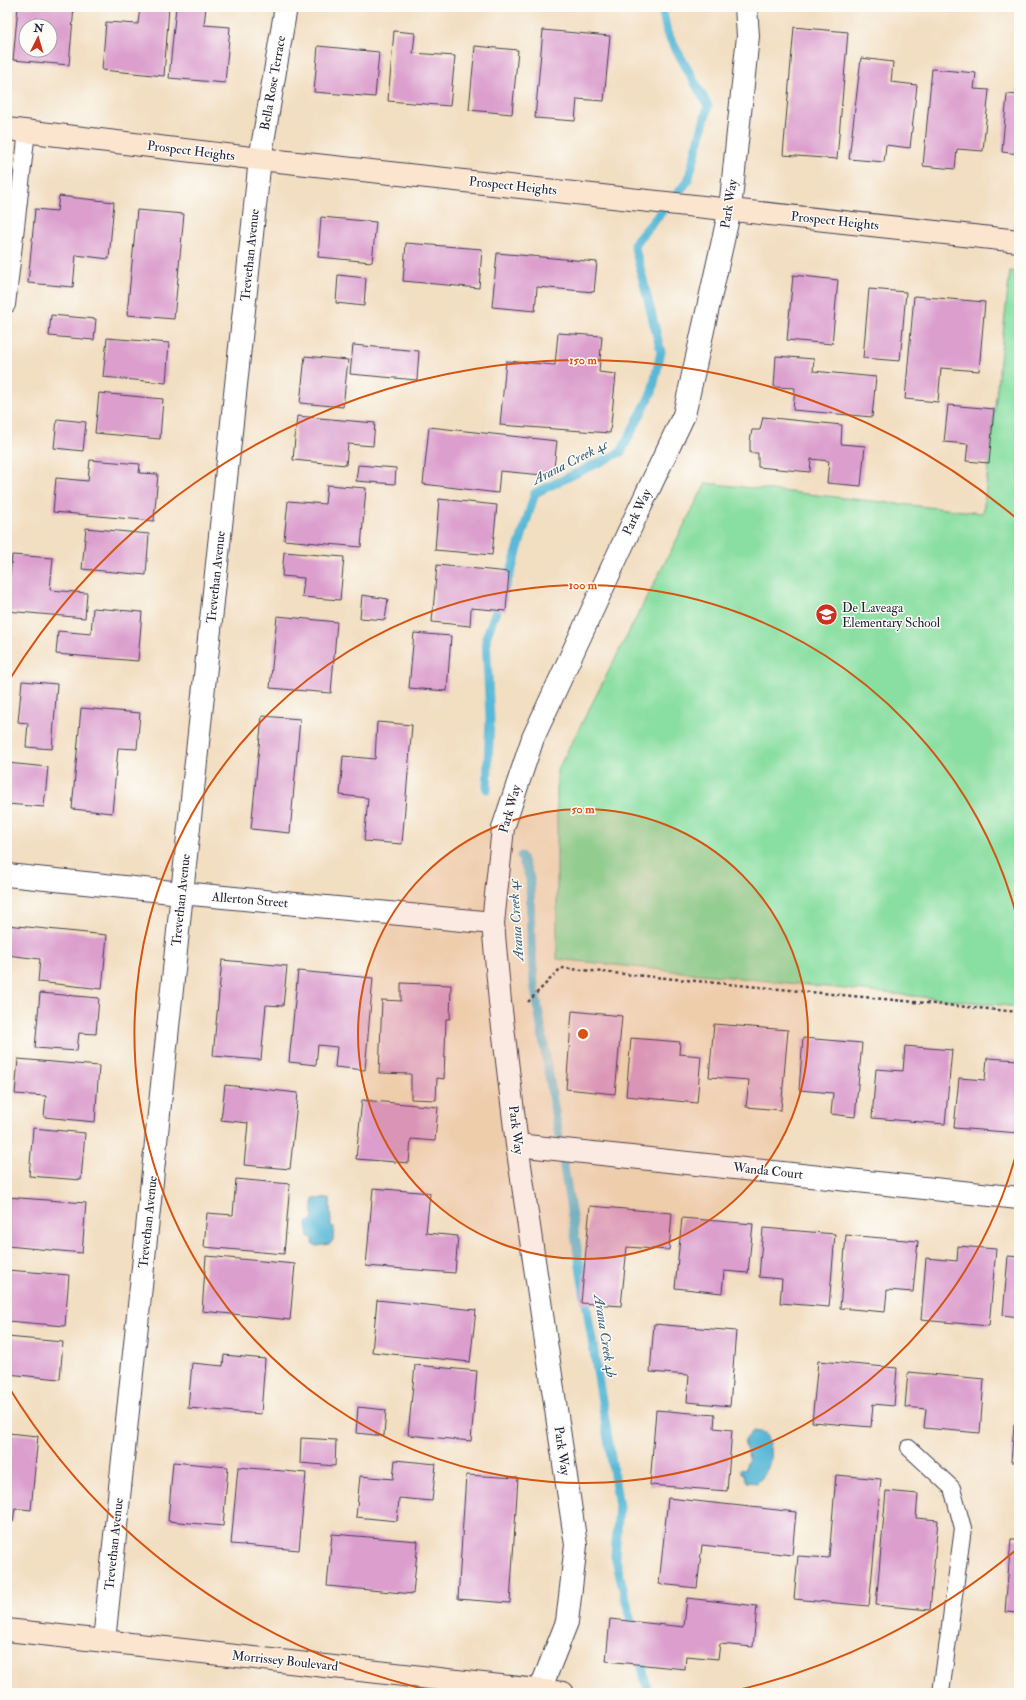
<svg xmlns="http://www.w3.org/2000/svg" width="1026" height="1700" font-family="'IM FELL Double Pica',serif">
	<rect width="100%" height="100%" fill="#fdfcf7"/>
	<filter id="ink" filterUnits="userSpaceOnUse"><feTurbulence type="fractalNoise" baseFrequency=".025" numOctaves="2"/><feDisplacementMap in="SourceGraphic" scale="8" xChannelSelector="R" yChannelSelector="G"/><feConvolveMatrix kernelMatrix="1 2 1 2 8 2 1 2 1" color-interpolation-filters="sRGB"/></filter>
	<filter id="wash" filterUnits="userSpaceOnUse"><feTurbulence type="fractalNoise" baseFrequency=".012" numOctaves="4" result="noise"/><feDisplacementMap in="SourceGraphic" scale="16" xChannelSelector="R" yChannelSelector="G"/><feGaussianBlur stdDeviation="0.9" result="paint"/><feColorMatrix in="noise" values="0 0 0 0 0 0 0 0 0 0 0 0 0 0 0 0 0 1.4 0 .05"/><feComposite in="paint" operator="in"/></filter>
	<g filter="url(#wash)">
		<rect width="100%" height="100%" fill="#f2dec1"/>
		<path fill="#89dea1" stroke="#56806e" d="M 1010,271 L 1019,272 L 1019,1007 L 557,959 L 557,771 L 706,483 L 983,513 Z"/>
		<path fill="#58b8d6" stroke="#3d6d88" d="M 330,1198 L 331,1226 L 334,1227 L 333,1240 L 330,1244 L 317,1246 L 313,1244 L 313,1238 L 309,1237 L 307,1223 L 313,1218 L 313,1199 Z
			M 753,1431 L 765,1433 C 774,1451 772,1469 757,1483 L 747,1482 L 743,1474 L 741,1474 L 740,1469 L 744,1470 L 749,1458 L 744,1441 Z"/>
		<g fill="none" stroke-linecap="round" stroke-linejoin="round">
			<path stroke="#58b8d6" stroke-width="9" d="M 487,789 L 490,719 L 486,638 L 512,568 L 535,493 L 621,452 L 652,392 L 661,352 L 634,244 L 688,181 L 708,106 L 667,33 L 662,7
				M 521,856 L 530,878 L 531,940 L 534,983 L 619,1506 L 615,1556 L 634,1633
				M 639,1654 L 648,1693"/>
		</g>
		<g id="blocks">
			<path fill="#db9ecd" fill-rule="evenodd" d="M 18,7 L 74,7 L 69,65 L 13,60 ZM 26,26 L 50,26 L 50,50 L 26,50 Z
				M 140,7 L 169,7 L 164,76 L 102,70 L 106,22 L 138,24 Z
				M 176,7 L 206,7 L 204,25 L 230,27 L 225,83 L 169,78 Z
				M 794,27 L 848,32 L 837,159 L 783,155 Z
				M 543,30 L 610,36 L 604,101 L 577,99 L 575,121 L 535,118 Z
				M 394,31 L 415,33 L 413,53 L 455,56 L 450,106 L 388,101 Z
				M 318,46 L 379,52 L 375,97 L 314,92 Z
				M 475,46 L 518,50 L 512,114 L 469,110 Z
				M 861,58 L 893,62 L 891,82 L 917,85 L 910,148 L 886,145 L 884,162 L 849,159 Z
				M 932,69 L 976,73 L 974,89 L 989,90 L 983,151 L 957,149 L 955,169 L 923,166 Z
				M 1007,94 L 1019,95 L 1019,154 L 1002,152 Z
				M 59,196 L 114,202 L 109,259 L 76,255 L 73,287 L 28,283 L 35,209 L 57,211 Z
				M 137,210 L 184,214 L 174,319 L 127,315 Z
				M 321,217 L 376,222 L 372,262 L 318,257 Z
				M 406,243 L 482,249 L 479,288 L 403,281 Z
				M 497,253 L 597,262 L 594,292 L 537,287 L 535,311 L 492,307 Z
				M 338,275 L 366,278 L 364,306 L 336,303 Z
				M 793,275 L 838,280 L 832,344 L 787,340 Z
				M 869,289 L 906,292 L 900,361 L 863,358 Z
				M 914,296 L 985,302 L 979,371 L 941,368 L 938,402 L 905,399 Z
				M 51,315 L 96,319 L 94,340 L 49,336 Z
				M 558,333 L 602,336 L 599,372 L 616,374 L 610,433 L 500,425 L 506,361 L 555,365 Z
				M 107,338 L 169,343 L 166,383 L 103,377 Z
				M 353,345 L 419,351 L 417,380 L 350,374 Z
				M 305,356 L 348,360 L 343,407 L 300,403 Z
				M 776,356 L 814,359 L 813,371 L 876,377 L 872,417 L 793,410 L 795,388 L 774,387 Z
				M 99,393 L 163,399 L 160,439 L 95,433 Z
				M 948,405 L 994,409 L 989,463 L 966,461 L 968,444 L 944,442 Z
				M 297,416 L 375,423 L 373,446 L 348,444 L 346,465 L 293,460 Z
				M 763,417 L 842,425 L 841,444 L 865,446 L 861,486 L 827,483 L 829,461 L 811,459 L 810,472 L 758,467 L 758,453 L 750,453 L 750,441 L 752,430 L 760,430 Z
				M 57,419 L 86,422 L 83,451 L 54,448 Z
				M 429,427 L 557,441 L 553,476 L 500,471 L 498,493 L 423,484 Z
				M 90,460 L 140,464 L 139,473 L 158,474 L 154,521 L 53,512 L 56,478 L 88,481 Z
				M 358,465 L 396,468 L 395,484 L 356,481 Z
				M 327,485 L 366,488 L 361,547 L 284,540 L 288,501 L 325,504 Z
				M 439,499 L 497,505 L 492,555 L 435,550 Z
				M 86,528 L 149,534 L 146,575 L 82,569 Z
				M 284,552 L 344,557 L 340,600 L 302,597 L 304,578 L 282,576 Z
				M 12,555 L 53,558 L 50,590 L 87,593 L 85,618 L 7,611 L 7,583 L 9,583 Z
				M 437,565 L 509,572 L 506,611 L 471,608 L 470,626 L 432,622 Z
				M 362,595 L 388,599 L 385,620 L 360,618 Z
				M 93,608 L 142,612 L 138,661 L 56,654 L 58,631 L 91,634 Z
				M 277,616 L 337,622 L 331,693 L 270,688 Z
				M 414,633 L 451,636 L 447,691 L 409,688 Z
				M 22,681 L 57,684 L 52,749 L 26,747 L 28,723 L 18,722 Z
				M 81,708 L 140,713 L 137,749 L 118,748 L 112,813 L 72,809 Z
				M 262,716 L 300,719 L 290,833 L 251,829 Z
				M 377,722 L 412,725 L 402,844 L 364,841 L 368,798 L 340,795 L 343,756 L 375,759 Z
				M 7,763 L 48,767 L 44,807 L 7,804 Z
				M 7,925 L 107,935 L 102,989 L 38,982 L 40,959 L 7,955 Z
				M 222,960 L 287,966 L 283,1006 L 266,1005 L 261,1060 L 213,1056 Z
				M 298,971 L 373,978 L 365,1070 L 335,1067 L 337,1047 L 318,1045 L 316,1065 L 289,1062 Z
				M 401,983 L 451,985 L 450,1019 L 446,1019 L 444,1079 L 437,1078 L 436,1100 L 411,1099 L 411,1074 L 379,1073 L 382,1000 L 401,1001 Z
				M 40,993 L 99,998 L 96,1034 L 79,1033 L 77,1051 L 35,1048 Z
				M 572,1011 L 622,1016 L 615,1094 L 566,1089 Z
				M 714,1024 L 788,1030 L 781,1110 L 746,1107 L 749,1080 L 709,1077 Z
				M 631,1038 L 680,1042 L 679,1054 L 701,1056 L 697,1103 L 626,1096 Z
				M 803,1038 L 862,1043 L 855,1117 L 831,1114 L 833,1093 L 799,1090 Z
				M 905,1046 L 952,1050 L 945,1124 L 872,1118 L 876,1069 L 903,1071 Z
				M 987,1058 L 1019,1060 L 1019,1133 L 954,1128 L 959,1078 L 985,1080 Z
				M 18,1059 L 99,1066 L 95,1122 L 44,1117 L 46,1096 L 15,1094 Z
				M 225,1085 L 298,1093 L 290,1169 L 244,1165 L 248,1123 L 221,1120 Z
				M 362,1100 L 438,1107 L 435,1141 L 411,1139 L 409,1163 L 356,1159 Z
				M 33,1128 L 85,1133 L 81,1180 L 29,1176 Z
				M 236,1179 L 290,1184 L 284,1254 L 204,1247 L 207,1213 L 233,1215 Z
				M 373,1188 L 430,1193 L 426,1233 L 458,1236 L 455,1273 L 366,1266 Z
				M 7,1197 L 86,1203 L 82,1253 L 7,1246 Z
				M 590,1206 L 672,1213 L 669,1250 L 627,1247 L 621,1306 L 581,1303 Z
				M 682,1218 L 753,1224 L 748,1273 L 724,1271 L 722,1293 L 675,1288 Z
				M 763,1228 L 835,1234 L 829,1307 L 780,1303 L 782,1279 L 759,1277 Z
				M 846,1235 L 918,1241 L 913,1292 L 887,1290 L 885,1312 L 840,1308 Z
				M 958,1246 L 996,1249 L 989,1326 L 921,1320 L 926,1258 L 957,1261 Z
				M 206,1256 L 295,1264 L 290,1320 L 202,1311 Z
				M 1008,1256 L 1019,1257 L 1019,1317 L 1003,1315 Z
				M 7,1270 L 69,1275 L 65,1326 L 7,1321 Z
				M 377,1300 L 476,1310 L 470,1362 L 372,1352 Z
				M 654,1324 L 736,1331 L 730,1406 L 687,1402 L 689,1375 L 650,1372 Z
				M 7,1337 L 63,1342 L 60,1379 L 7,1374 Z
				M 224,1355 L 265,1359 L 261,1414 L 188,1408 L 192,1363 L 223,1366 Z
				M 818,1361 L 897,1368 L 894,1406 L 873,1404 L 871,1427 L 812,1422 Z
				M 415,1365 L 477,1371 L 471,1441 L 408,1435 Z
				M 908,1372 L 984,1379 L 980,1433 L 924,1428 L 926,1409 L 905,1407 Z
				M 358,1407 L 386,1410 L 384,1436 L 356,1433 Z
				M 656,1410 L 715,1415 L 714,1428 L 732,1430 L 727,1491 L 650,1485 Z
				M 1014,1424 L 1019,1424 L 1019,1462 L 1011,1462 Z
				M 7,1433 L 38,1436 L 31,1510 L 15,1508 L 13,1522 L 7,1522 Z
				M 301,1438 L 336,1440 L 335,1466 L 300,1463 Z
				M 395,1460 L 436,1464 L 432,1501 L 399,1498 L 397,1521 L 356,1517 L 360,1476 L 393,1479 Z
				M 173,1462 L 228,1467 L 223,1526 L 168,1521 Z
				M 238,1467 L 306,1473 L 299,1550 L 231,1544 Z
				M 466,1475 L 518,1478 L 510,1603 L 458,1599 Z
				M 836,1475 L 881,1479 L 869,1606 L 794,1599 L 798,1556 L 829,1558 Z
				M 886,1491 L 918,1494 L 916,1518 L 938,1520 L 930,1610 L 876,1605 Z
				M 668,1498 L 796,1512 L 792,1555 L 702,1545 L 697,1588 L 659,1584 Z
				M 332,1534 L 418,1541 L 413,1594 L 327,1586 Z
				M 1011,1539 L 1019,1539 L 1019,1613 L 1005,1612 Z
				M 687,1598 L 757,1606 L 753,1647 L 720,1644 L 718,1659 L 686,1656 L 685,1669 L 606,1661 L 610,1619 L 684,1627 Z"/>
		</g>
	</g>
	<g filter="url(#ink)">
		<use href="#blocks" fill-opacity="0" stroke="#413e4f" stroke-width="1"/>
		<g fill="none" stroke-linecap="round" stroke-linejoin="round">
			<defs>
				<path id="lane" d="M 7,305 L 27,131
					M 909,1448 L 952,1488 L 963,1528 L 941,1693"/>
				<path id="street" d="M 7,875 L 182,893 L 493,923
					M 517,1145 L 1019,1198
					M 104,1641 L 182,893 L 260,159 L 286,7
					M 540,1690 L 567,1622 L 576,1545 L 517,1145 L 500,1002 L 493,923 L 503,828 L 533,738 L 635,518 L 684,415 L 730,209 L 748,36 L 746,7"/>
				<path id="secondary" d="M 7,129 L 260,159 L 1019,241
					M 7,1630 L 563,1693"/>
			</defs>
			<use href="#lane" stroke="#413e4f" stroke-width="18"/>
			<use href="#street" stroke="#413e4f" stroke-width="24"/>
			<use href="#secondary" stroke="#413e4f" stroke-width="24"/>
			<path stroke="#413e4f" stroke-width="2.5" stroke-dasharray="3 3" stroke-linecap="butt" d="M 528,1002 L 561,968 L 1019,1012"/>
			<use href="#lane" stroke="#fff" stroke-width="16"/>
			<use href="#street" stroke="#fff" stroke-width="22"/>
			<use href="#secondary" stroke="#fbe5cf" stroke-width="22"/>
		</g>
	</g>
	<circle cx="583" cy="1034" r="225" fill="#d45411" fill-opacity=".12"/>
	<g fill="none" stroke="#d45411" stroke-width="2">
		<circle cx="583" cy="1034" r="225"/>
		<path d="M1019 1143A449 449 0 1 1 1019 925"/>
		<path d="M1016 1550A674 674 0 0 1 729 1692M437 1692A674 674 0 0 1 8 1386M8 682A674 674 0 0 1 1016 518"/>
	</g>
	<defs>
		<symbol id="school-disc" viewBox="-11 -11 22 22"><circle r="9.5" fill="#c8321e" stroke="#fdfcf7"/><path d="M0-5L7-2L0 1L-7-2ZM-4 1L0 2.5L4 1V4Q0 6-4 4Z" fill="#fff"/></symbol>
	</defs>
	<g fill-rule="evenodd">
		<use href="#school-disc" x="814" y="602" width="25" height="25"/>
	</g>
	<g text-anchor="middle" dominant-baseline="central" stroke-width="3" stroke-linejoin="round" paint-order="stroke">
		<g font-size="13" fill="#22223b" stroke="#fdfcf7">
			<text transform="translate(273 83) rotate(-80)">Bella Rose Terrace</text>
			<text transform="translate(191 151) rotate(7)">Prospect Heights</text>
			<text transform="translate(513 186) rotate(6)">Prospect Heights</text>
			<text transform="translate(729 204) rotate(-81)">Park Way</text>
			<text transform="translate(835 221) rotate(6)">Prospect Heights</text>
			<text transform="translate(250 255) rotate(-84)">Trevethan Avenue</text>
			<text transform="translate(637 512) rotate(-64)">Park Way</text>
			<text transform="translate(216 577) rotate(-84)">Trevethan Avenue</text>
			<text transform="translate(510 809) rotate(-74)">Park Way</text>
			<text transform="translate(181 900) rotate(-84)">Trevethan Avenue</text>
			<text transform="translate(250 900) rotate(5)">Allerton Street</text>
			<text transform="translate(516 1130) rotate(83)">Park Way</text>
			<text transform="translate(768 1171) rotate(6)">Wanda Court</text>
			<text transform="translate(148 1222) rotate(-84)">Trevethan Avenue</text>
			<text transform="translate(562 1451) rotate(82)">Park Way</text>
			<text transform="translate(114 1544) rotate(-84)">Trevethan Avenue</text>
			<text transform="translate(285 1661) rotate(6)">Morrissey Boulevard</text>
		</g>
		<g font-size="13" fill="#22223b" stroke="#fdfcf7" text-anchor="start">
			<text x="842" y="608">De Laveaga<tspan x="842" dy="15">Elementary School</tspan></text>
		</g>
		<g font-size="14" font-style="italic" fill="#385e79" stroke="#fdfcf7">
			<text transform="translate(570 462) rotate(-27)">Arana Creek 4c</text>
			<text transform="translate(516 920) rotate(-94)">Arana Creek 4c</text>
			<text transform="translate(605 1336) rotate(81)">Arana Creek 4b</text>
		</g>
	</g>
	<circle cx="583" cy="1034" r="6" fill="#d45411" stroke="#fdfcf7" stroke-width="2"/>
	<g font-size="12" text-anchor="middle" font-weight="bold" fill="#d45411" stroke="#fdfcf7" stroke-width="3" stroke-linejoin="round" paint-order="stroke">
		<text x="583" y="364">150 m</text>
		<text x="583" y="589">100 m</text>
		<text x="583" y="813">50 m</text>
	</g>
	<rect width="1026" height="1700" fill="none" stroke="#fdfcf7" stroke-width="24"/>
	<g transform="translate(38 38) rotate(5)"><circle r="19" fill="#fdfcf7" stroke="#a5a5ac"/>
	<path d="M0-3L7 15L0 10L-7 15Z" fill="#c8321e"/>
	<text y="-6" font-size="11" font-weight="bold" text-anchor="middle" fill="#22223b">N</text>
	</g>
</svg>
